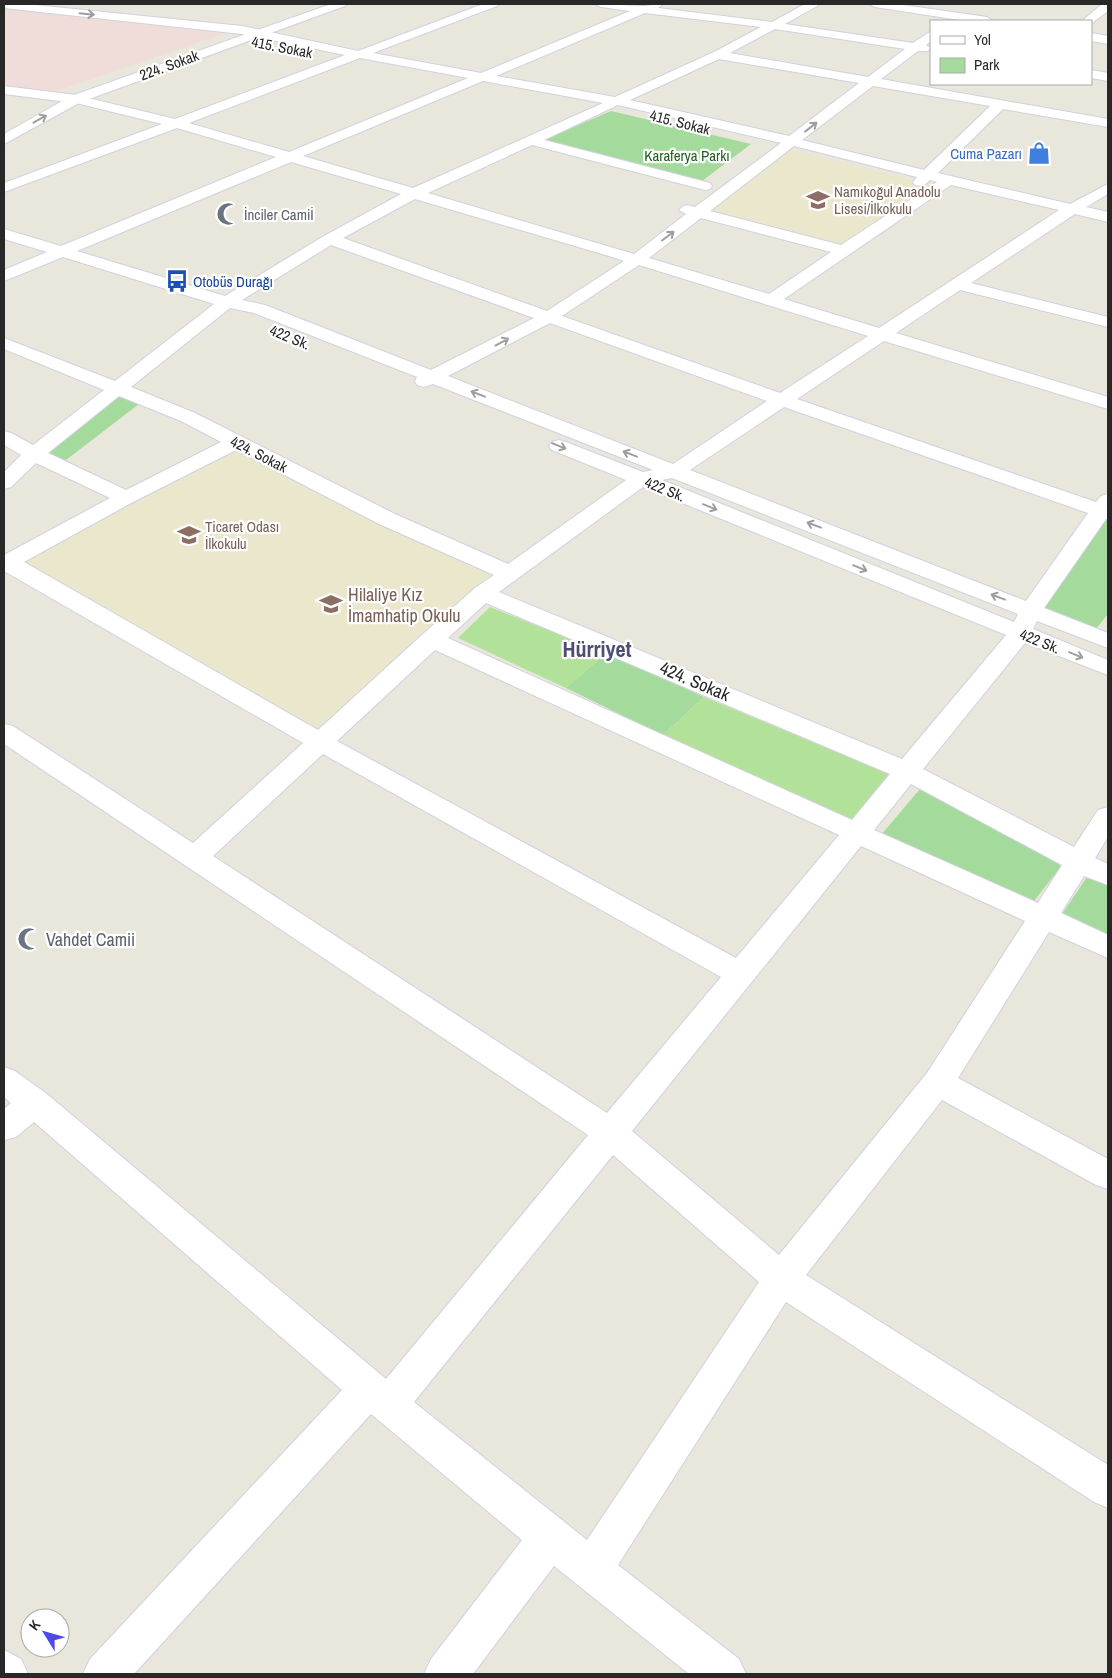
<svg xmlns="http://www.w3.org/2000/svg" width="1112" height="1678" font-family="'Archivo Narrow',sans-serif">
	<rect width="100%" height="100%" fill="#e9e6db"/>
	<path fill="#eae7cc" d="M 783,148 L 939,187 L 844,251 L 699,213 Z
		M 234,448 L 500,575 L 321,733 L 22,562 Z"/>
	<path fill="#f0ddd9" d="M 4,9 L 231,31 L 54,92 L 4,86 Z"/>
	<path fill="#a4db9c" d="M 611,111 L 751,144 L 698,184 L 537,143 Z
		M 120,395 L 139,404 L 66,460 L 34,454 Z
		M 1105,519 L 1108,520 L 1108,614 L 1095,630 L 1043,610 Z
		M 606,653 L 704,697 L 663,735 L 566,688 Z
		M 920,789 L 1063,864 L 1034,901 L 881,835 Z
		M 1089,874 L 1108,882 L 1108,939 L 1060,917 Z"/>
	<path fill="#b2e299" d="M 490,607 L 606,653 L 566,688 L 458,638 Z
		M 704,697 L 890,774 L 851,820 L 663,735 Z"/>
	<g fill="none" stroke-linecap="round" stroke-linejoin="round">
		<defs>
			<path id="minor" d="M 4,4 L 25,4 L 242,26 L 358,51 L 483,4 L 499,4 L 497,6 L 373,53 L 481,73 L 630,11 L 601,7 L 595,4 L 643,6 L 663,4 L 658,8 L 772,22 L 805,4 L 819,4 L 817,6 L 785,24 L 913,43 L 931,31 L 931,41 L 926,45 L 930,48 L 928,51 L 918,51 L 881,79 L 1108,119 L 1108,127 L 1003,109 L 938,173 L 1070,204 L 1108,184 L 1108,194 L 1086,207 L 1108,212 L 1108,222 L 1075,214 L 971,283 L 1108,317 L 1108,327 L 960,290 L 896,333 L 1108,397 L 1108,409 L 884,341 L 797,399 L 1096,502 L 1101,496 L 1108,494 L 1108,519 L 1106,519 L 1044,608 L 1108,633 L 1108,648 L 1037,621 L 1033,629 L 1108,660 L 1108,675 L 1025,643 L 923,769 L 1074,847 L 1098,810 L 1108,807 L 1108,837 L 1095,858 L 1108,864 L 1108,885 L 1084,876 L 1061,913 L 1108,935 L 1108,958 L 1049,932 L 958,1078 L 1108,1159 L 1108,1189 L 1096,1185 L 942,1100 L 806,1275 L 1108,1465 L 1108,1508 L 1094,1502 L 786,1302 L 618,1565 L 739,1659 L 746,1674 L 689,1674 L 554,1566 L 473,1674 L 424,1674 L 431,1659 L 522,1540 L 371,1414 L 134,1674 L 83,1674 L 90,1659 L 342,1390 L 34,1122 L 16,1137 L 4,1140 L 4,1109 L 11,1103 L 4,1097 L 4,1067 L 15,1071 L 47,1094 L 386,1379 L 588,1135 L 4,744 L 4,724 L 13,726 L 193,843 L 303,743 L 4,571 L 4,555 L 110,498 L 36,463 L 11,487 L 4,489 L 4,472 L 21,455 L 4,445 L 4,431 L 11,433 L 33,445 L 104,390 L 4,349 L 4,338 L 115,381 L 214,304 L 63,257 L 4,281 L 4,270 L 47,252 L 4,239 L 4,229 L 61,246 L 276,157 L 177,128 L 4,192 L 4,183 L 162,124 L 76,103 L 4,94 L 4,86 L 76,95 L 175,119 L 345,55 L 242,34 L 4,8 ZM 645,13 L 761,27 L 714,52 L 615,97 L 496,76 ZM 775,29 L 905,49 L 868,77 L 730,53 ZM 360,58 L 468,78 L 289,152 L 189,123 ZM 719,59 L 859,83 L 789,136 L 630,100 ZM 483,81 L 603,103 L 413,188 L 303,156 ZM 873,86 L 990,106 L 924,170 L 802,140 ZM 618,105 L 781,143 L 695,207 L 687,205 L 682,207 L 679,210 L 686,214 L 634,254 L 428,193 L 532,145 L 705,190 L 710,189 L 712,186 L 710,183 L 544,140 ZM 794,146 L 917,177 L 913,182 L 915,185 C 922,187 925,185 930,180 L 937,182 L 841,245 L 710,211 ZM 291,162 L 401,194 L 324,236 L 225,296 L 77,251 ZM 951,185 L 1059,210 L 879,328 L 784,299 ZM 415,199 L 609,256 L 624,261 L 547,311 L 343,238 ZM 701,218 L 831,252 L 769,294 L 649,258 ZM 331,245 L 534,318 L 431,370 L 265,305 L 242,300 ZM 639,265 L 868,336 L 780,393 L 562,316 ZM 230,308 L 254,313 L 417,377 L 415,381 L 417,385 L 424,387 L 433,384 L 653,470 L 643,472 L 566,442 L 559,440 L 552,442 L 549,446 L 552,450 L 626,480 L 508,564 L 395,514 L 195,413 L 131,387 ZM 550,323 L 767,401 L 673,464 L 448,376 ZM 119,396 L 181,421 L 221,442 L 126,490 L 48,453 ZM 784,407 L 1088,513 L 1026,601 L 690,470 ZM 236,450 L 379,524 L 494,575 L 475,588 L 423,634 L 318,730 L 24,562 L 133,502 ZM 672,478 L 1018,614 L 1014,622 L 662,480 ZM 643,487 L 1006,635 L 902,759 L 499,592 ZM 486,603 L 890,774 L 852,820 L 448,638 ZM 435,650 L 839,835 L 736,958 L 337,741 ZM 323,754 L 721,977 L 607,1113 L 213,856 ZM 911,784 L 1062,865 L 1038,903 L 874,830 ZM 861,846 L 1025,921 L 927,1073 L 779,1255 L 632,1131 ZM 613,1155 L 759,1282 L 587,1540 L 414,1402 Z
				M 869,4 L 896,4 L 987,17 L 993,21 L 966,21 L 875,7 Z
				M 1102,4 L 1108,4 L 1108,11 L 1092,23 L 1091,21 L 1082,21 Z
				M 1091,33 L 1108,36 L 1108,44 L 1091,41 Z
				M 1091,70 L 1108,73 L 1108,81 L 1091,78 Z
				M 4,1650 L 21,1659 L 28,1674 L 4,1674 Z"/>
			<path id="tertiary" d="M 331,4 L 347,4 L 345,6 L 81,102 L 4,144 L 4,134 L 71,96 Z"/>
		</defs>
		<use href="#minor" stroke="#d1d1e0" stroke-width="2"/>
		<use href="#tertiary" stroke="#d1d1e0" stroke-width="2"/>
		<use href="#minor" fill="#fff" fill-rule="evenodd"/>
		<use href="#tertiary" fill="#fff" fill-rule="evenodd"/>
	</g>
	<defs><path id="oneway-shaft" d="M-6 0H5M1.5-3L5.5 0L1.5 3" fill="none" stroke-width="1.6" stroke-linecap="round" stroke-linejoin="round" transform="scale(1.25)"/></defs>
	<g stroke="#9e9e9e">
		<use href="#oneway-shaft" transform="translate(87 14) rotate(6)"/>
		<use href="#oneway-shaft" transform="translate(40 119) rotate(-29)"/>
		<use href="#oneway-shaft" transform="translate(811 127) rotate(-38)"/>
		<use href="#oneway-shaft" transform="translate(668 236) rotate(-37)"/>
		<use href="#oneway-shaft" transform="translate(502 342) rotate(-28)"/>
		<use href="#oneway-shaft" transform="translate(478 394) rotate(-159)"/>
		<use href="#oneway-shaft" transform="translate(559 446) rotate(22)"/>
		<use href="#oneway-shaft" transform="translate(630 454) rotate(-159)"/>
		<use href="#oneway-shaft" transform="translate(710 507) rotate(22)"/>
		<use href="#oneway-shaft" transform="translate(814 525) rotate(-159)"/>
		<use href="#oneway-shaft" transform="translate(860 568) rotate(22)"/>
		<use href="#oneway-shaft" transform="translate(998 597) rotate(-159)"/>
		<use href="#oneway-shaft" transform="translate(1076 655) rotate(22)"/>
	</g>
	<defs>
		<symbol id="shop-bare" viewBox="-9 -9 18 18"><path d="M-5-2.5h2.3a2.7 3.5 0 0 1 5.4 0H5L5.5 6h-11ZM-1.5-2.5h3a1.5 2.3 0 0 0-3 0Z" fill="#3f7fe0" stroke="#fff" stroke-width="2.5" paint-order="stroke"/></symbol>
		<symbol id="school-bare" viewBox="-9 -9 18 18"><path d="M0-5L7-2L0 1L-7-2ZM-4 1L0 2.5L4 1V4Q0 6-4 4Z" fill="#8d6e63" stroke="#fff" stroke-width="2.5" paint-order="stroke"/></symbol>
		<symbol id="mosque-bare" viewBox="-9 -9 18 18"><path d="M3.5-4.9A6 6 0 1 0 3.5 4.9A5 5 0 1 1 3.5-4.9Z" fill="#6b7280" stroke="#fff" stroke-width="2.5" paint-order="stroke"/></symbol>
		<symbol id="bus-bare" viewBox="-9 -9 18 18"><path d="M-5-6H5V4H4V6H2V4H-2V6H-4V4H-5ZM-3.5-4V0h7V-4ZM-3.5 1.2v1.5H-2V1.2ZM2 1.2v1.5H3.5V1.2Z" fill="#1a4fb4" stroke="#fff" stroke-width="2.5" paint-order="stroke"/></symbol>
	</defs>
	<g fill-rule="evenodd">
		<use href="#shop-bare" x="1023" y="137" width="32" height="32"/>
		<use href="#school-bare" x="802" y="184" width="32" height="32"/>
		<use href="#mosque-bare" x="212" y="198" width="32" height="32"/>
		<use href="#bus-bare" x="161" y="265" width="32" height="32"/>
		<use href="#school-bare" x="173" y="519" width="32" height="32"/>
		<use href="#school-bare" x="315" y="588" width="32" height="32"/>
		<use href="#mosque-bare" x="13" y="923" width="32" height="32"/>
	</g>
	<g text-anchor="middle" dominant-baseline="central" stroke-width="4.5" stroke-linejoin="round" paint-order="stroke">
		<g font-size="15" fill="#282828" stroke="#fff">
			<text transform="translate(282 47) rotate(11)">415. Sokak</text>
			<text transform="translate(169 65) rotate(-20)">224. Sokak</text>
			<text transform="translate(680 122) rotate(14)">415. Sokak</text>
			<text transform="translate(290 337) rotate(22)">422 Sk.</text>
			<text transform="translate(259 454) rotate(27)">424. Sokak</text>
			<text transform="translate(665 489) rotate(22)">422 Sk.</text>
			<text transform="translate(1040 641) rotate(22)">422 Sk.</text>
		</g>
		<g font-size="15" fill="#366cbe" stroke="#fff" text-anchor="end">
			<text x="1022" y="153">Cuma Pazarı</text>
		</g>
		<g font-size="15" fill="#205d21" stroke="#fff">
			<text x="687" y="155">Karaferya Parkı</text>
		</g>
		<g font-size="15" fill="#785e54" stroke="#fff" text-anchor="start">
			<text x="834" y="191">Namıkoğul Anadolu<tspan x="834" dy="17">Lisesi/İlkokulu</tspan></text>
			<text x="205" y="526">Ticaret Odası<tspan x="205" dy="17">İlkokulu</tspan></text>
		</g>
		<g font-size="15" fill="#5b616d" stroke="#fff" text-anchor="start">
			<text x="244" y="214">İnciler Camiİ</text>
		</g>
		<g font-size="15" fill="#164399" stroke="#fff" text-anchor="start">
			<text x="193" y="281">Otobüs Durağı</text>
		</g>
		<g font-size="18" fill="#785e54" stroke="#fff" text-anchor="start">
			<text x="348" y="594">Hilaliye Kız<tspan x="348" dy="21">İmamhatip Okulu</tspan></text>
		</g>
		<g font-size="18" fill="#282828" stroke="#fff">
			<text transform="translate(695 681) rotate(23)">424. Sokak</text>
		</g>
		<g font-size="18" fill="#5b616d" stroke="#fff" text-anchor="start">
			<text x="46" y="939">Vahdet Camii</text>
		</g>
		<g font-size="22" font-weight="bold" fill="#4f4d74" stroke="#fff">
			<text x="597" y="649">Hürriyet</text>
		</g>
	</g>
	<rect width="1112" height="1678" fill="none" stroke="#282828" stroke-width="10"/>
	<rect x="930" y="20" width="162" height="65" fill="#ffffff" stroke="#a9a9a9"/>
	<rect x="940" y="36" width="25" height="8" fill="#ffffff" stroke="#a9a9a9"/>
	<text x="974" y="45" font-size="15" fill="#282828">Yol</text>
	<rect x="940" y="58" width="25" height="15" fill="#a4db9c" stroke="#a9a9a9"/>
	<text x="974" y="70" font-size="15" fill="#282828">Park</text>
	<g transform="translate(45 1633) rotate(307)"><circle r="24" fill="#ffffff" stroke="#a9a9a9"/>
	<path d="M0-4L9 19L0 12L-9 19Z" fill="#4f49e8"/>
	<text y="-8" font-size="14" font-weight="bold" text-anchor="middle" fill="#282828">K</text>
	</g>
</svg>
